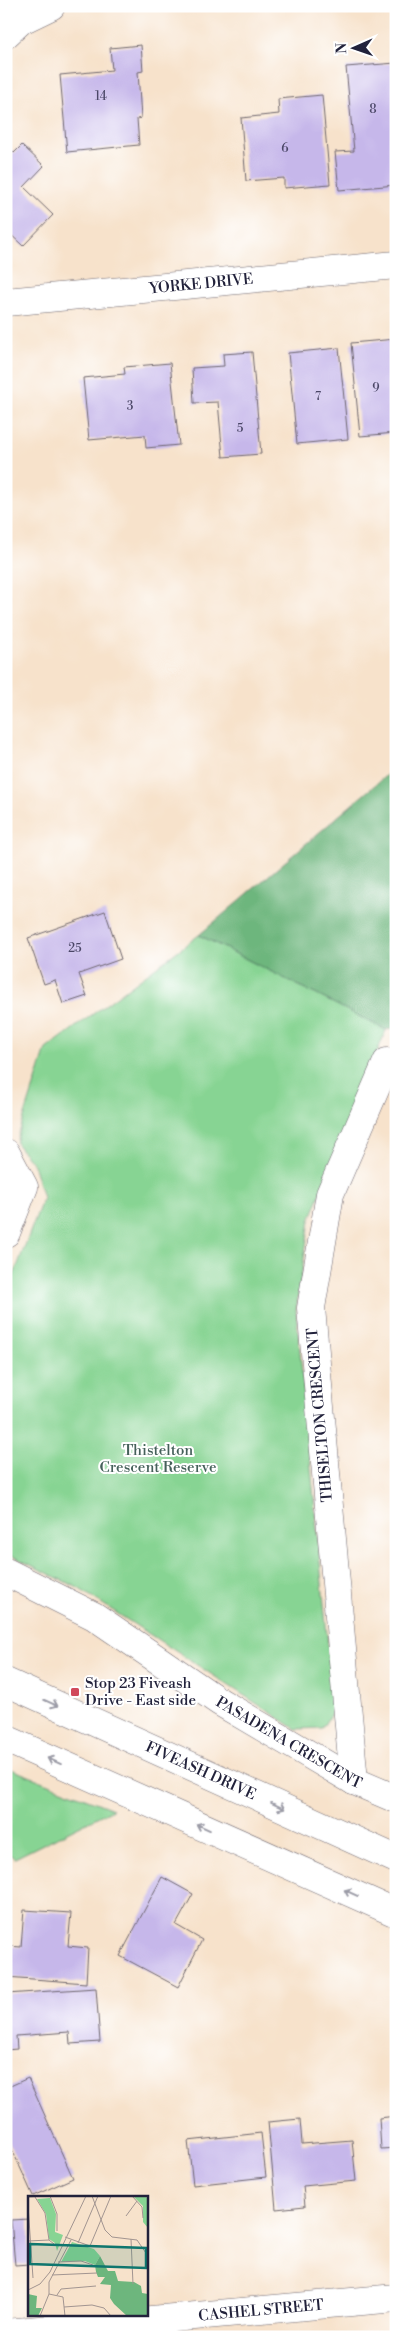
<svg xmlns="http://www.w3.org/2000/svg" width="402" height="2343" font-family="'Libre Bodoni',serif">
	<rect width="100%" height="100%" fill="#fff"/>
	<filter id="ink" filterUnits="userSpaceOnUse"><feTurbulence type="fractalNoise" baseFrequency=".02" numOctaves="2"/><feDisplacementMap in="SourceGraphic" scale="10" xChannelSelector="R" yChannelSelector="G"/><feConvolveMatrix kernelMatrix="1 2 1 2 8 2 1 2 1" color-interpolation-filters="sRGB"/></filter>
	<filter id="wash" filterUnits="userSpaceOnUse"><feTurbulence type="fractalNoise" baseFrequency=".0096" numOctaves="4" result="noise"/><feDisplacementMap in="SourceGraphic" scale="20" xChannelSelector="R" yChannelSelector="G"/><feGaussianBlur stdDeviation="1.12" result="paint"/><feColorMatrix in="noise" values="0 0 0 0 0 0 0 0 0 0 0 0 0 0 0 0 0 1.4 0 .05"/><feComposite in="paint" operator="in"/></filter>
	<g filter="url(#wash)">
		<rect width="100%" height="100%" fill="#f7e2cb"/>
		<path fill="#87d493" stroke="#547b67" d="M 199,935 L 386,1030 L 310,1220 L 296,1310 L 334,1709 L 322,1728 L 296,1729 L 78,1588 L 6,1553 L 6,1296 L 43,1198 L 33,1164 L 16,1143 L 46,1049 Z
			M 6,1767 L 113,1809 L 15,1858 L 6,1853 Z"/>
		<path fill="#6db67d" stroke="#486c5c" d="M 396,767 L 396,1028 L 386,1030 L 199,935 Z"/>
		<g id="blocks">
			<path fill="#c6b7ea" d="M 141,45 L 143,71 L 138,72 L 141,118 L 137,119 L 139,145 L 67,152 L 60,75 L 112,70 L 110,48 Z
				M 396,63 L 396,185 L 339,190 L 335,152 L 354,151 L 346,67 Z
				M 322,95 L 330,184 L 284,188 L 284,178 L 246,181 L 241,118 L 279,114 L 278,99 Z
				M 6,145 L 14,153 L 22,145 L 44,166 L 24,187 L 53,215 L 23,246 L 6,230 Z
				M 396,339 L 396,433 L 360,436 L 351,343 Z
				M 339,348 L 348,439 L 297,444 L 288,353 Z
				M 252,352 L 261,454 L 223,457 L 218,402 L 194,403 L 192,368 L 224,366 L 223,354 Z
				M 170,363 L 179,445 L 146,448 L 145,435 L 89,440 L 83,378 L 125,374 L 124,367 Z
				M 105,911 L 121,959 L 79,974 L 87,996 L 63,1004 L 55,980 L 44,984 L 28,938 Z
				M 162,1877 L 193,1894 L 176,1925 L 202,1940 L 178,1987 L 120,1956 Z
				M 24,1910 L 71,1913 L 68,1946 L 88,1948 L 86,1983 L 6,1977 L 8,1946 L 21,1947 Z
				M 96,1988 L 100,2042 L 70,2044 L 69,2032 L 16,2036 L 17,2049 L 6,2050 L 6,1994 Z
				M 28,2078 L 73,2178 L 33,2196 L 6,2136 L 6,2088 Z
				M 396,2116 L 396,2148 L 381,2149 L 379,2118 Z
				M 300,2119 L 302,2144 L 352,2140 L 356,2181 L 303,2186 L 305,2206 L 276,2209 L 268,2122 Z
				M 261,2133 L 266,2177 L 193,2185 L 188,2141 Z
				M 29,2219 L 29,2264 L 15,2265 L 11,2220 Z"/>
		</g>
	</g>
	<g filter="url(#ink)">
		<use href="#blocks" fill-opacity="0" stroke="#6d656d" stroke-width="1"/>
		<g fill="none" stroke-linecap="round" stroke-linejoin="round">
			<defs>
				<g id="minor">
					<path d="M 6,34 L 20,21 L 51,6"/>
					<path id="s1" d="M 6,302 L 396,265"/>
					<path d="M 6,1153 L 24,1187 L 6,1233"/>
					<path id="s2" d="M 6,1572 L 94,1616 L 220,1702 L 354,1781 L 396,1799"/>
					<path d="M 354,1781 L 311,1308 L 330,1194 L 387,1062"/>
					<path id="s3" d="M 6,2333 L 396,2298"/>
				</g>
				<g id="secondary">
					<path id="s4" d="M 6,1682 L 396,1859"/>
					<path d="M 6,1739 L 396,1913"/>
				</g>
			</defs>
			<use href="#minor" stroke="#6d656d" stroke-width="29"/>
			<use href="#secondary" stroke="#6d656d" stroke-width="29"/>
			<use href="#minor" stroke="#fff" stroke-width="28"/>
			<use href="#secondary" stroke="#fff" stroke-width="28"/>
		</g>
		<defs><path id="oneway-shaft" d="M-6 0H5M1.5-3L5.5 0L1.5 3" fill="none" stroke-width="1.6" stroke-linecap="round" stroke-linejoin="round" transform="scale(1.25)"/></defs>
		<g stroke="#9c9ca7">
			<use href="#oneway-shaft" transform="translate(51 1703) rotate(24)"/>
			<use href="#oneway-shaft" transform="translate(54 1761) rotate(-156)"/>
			<use href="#oneway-shaft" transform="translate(278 1806) rotate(24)"/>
			<use href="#oneway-shaft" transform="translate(203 1827) rotate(-156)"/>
			<use href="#oneway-shaft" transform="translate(351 1893) rotate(-156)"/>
		</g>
	</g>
	<rect fill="#d1495b" stroke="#fff" stroke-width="2" x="70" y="1687" width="10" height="10" rx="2.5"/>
	<g text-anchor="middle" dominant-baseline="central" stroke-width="4" stroke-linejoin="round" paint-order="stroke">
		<g font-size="12" fill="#4b4767">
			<text x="101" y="96">14</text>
			<text x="373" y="109">8</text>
			<text x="285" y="148">6</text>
			<text x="376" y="388">9</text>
			<text x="318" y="396">7</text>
			<text x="130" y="406">3</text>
			<text x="240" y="428">5</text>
			<text x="75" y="948">25</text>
		</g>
		<g font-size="15" fill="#22223b" stroke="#fff">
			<text stroke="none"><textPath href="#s1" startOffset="196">YORKE DRIVE</textPath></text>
			<text transform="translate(320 1415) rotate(-95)">THISELTON CRESCENT</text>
			<text stroke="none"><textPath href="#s2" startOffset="331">PASADENA CRESCENT</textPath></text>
			<text stroke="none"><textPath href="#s4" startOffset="214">FIVEASH DRIVE</textPath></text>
			<text stroke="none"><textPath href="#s3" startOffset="256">CASHEL STREET</textPath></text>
		</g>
		<g font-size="15" fill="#45605a" stroke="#fff">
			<text x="158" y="1450">Thistelton<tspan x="158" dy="17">Crescent Reserve</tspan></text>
		</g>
		<g font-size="15" fill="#22223b" stroke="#fff" text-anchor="start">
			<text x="85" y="1683">Stop 23 Fiveash<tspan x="85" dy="17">Drive - East side</tspan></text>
		</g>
	</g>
	<g transform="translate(28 2196)">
		<rect width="120" height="120" fill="#f7e2cb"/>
		<path d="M 105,0 L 118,0 L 120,5 L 120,32 L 115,26 L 115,10 ZM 22,2 L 28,18 L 27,36 L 35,39 L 29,55 L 27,47 L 21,43 L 18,18 L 9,3 ZM 44,46 L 66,53 L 72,60 L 67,69 L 57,65 L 33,66 Z" fill="#87d493"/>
		<path d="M 72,60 L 80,75 L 87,75 L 90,85 L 106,86 L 113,90 L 114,97 L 120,98 L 120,120 L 99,120 L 86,108 L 82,102 L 83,89 L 72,88 L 77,81 L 70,81 L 68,76 L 67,69 ZM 0,98 L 9,100 L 8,112 L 14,112 L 10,120 L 0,120 Z" fill="#6db67d"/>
		<path fill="none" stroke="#a29591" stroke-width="1" d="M 22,0 L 29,18 L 29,35M 64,0 L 77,34 L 84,41 L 109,44 L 120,60M 104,0 L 114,11 L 115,22M 0,1 L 17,0M 7,1 L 17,17 L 21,44M 0,9 L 5,82M 98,20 L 109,5M 37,41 L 62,50 L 83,0M 103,43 L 105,88M 0,45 L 21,44 L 26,48M 50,47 L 70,0M 30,66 L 53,65 L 65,69M 24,79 L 69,77M 0,94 L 12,88 L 22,76 L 58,0M 21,98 L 35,101 L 37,120M 29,99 L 33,93 L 68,90M 36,111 L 64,109 L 76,112 L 83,120M 12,120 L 21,98 L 21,86 L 43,44"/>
		<path fill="#0f766e" fill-opacity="0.15" stroke="#0f766e" stroke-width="2.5" d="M 2,48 L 118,52 L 118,72 L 2,68 Z"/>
		<rect width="120" height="120" fill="none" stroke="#22223b" stroke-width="2.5"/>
	</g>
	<rect width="402" height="2343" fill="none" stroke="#fff" stroke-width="25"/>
	<g transform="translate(354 48) rotate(268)" stroke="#ffffff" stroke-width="4" paint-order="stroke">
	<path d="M0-4L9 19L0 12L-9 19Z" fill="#22223b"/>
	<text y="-8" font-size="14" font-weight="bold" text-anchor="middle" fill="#22223b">N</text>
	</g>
</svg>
